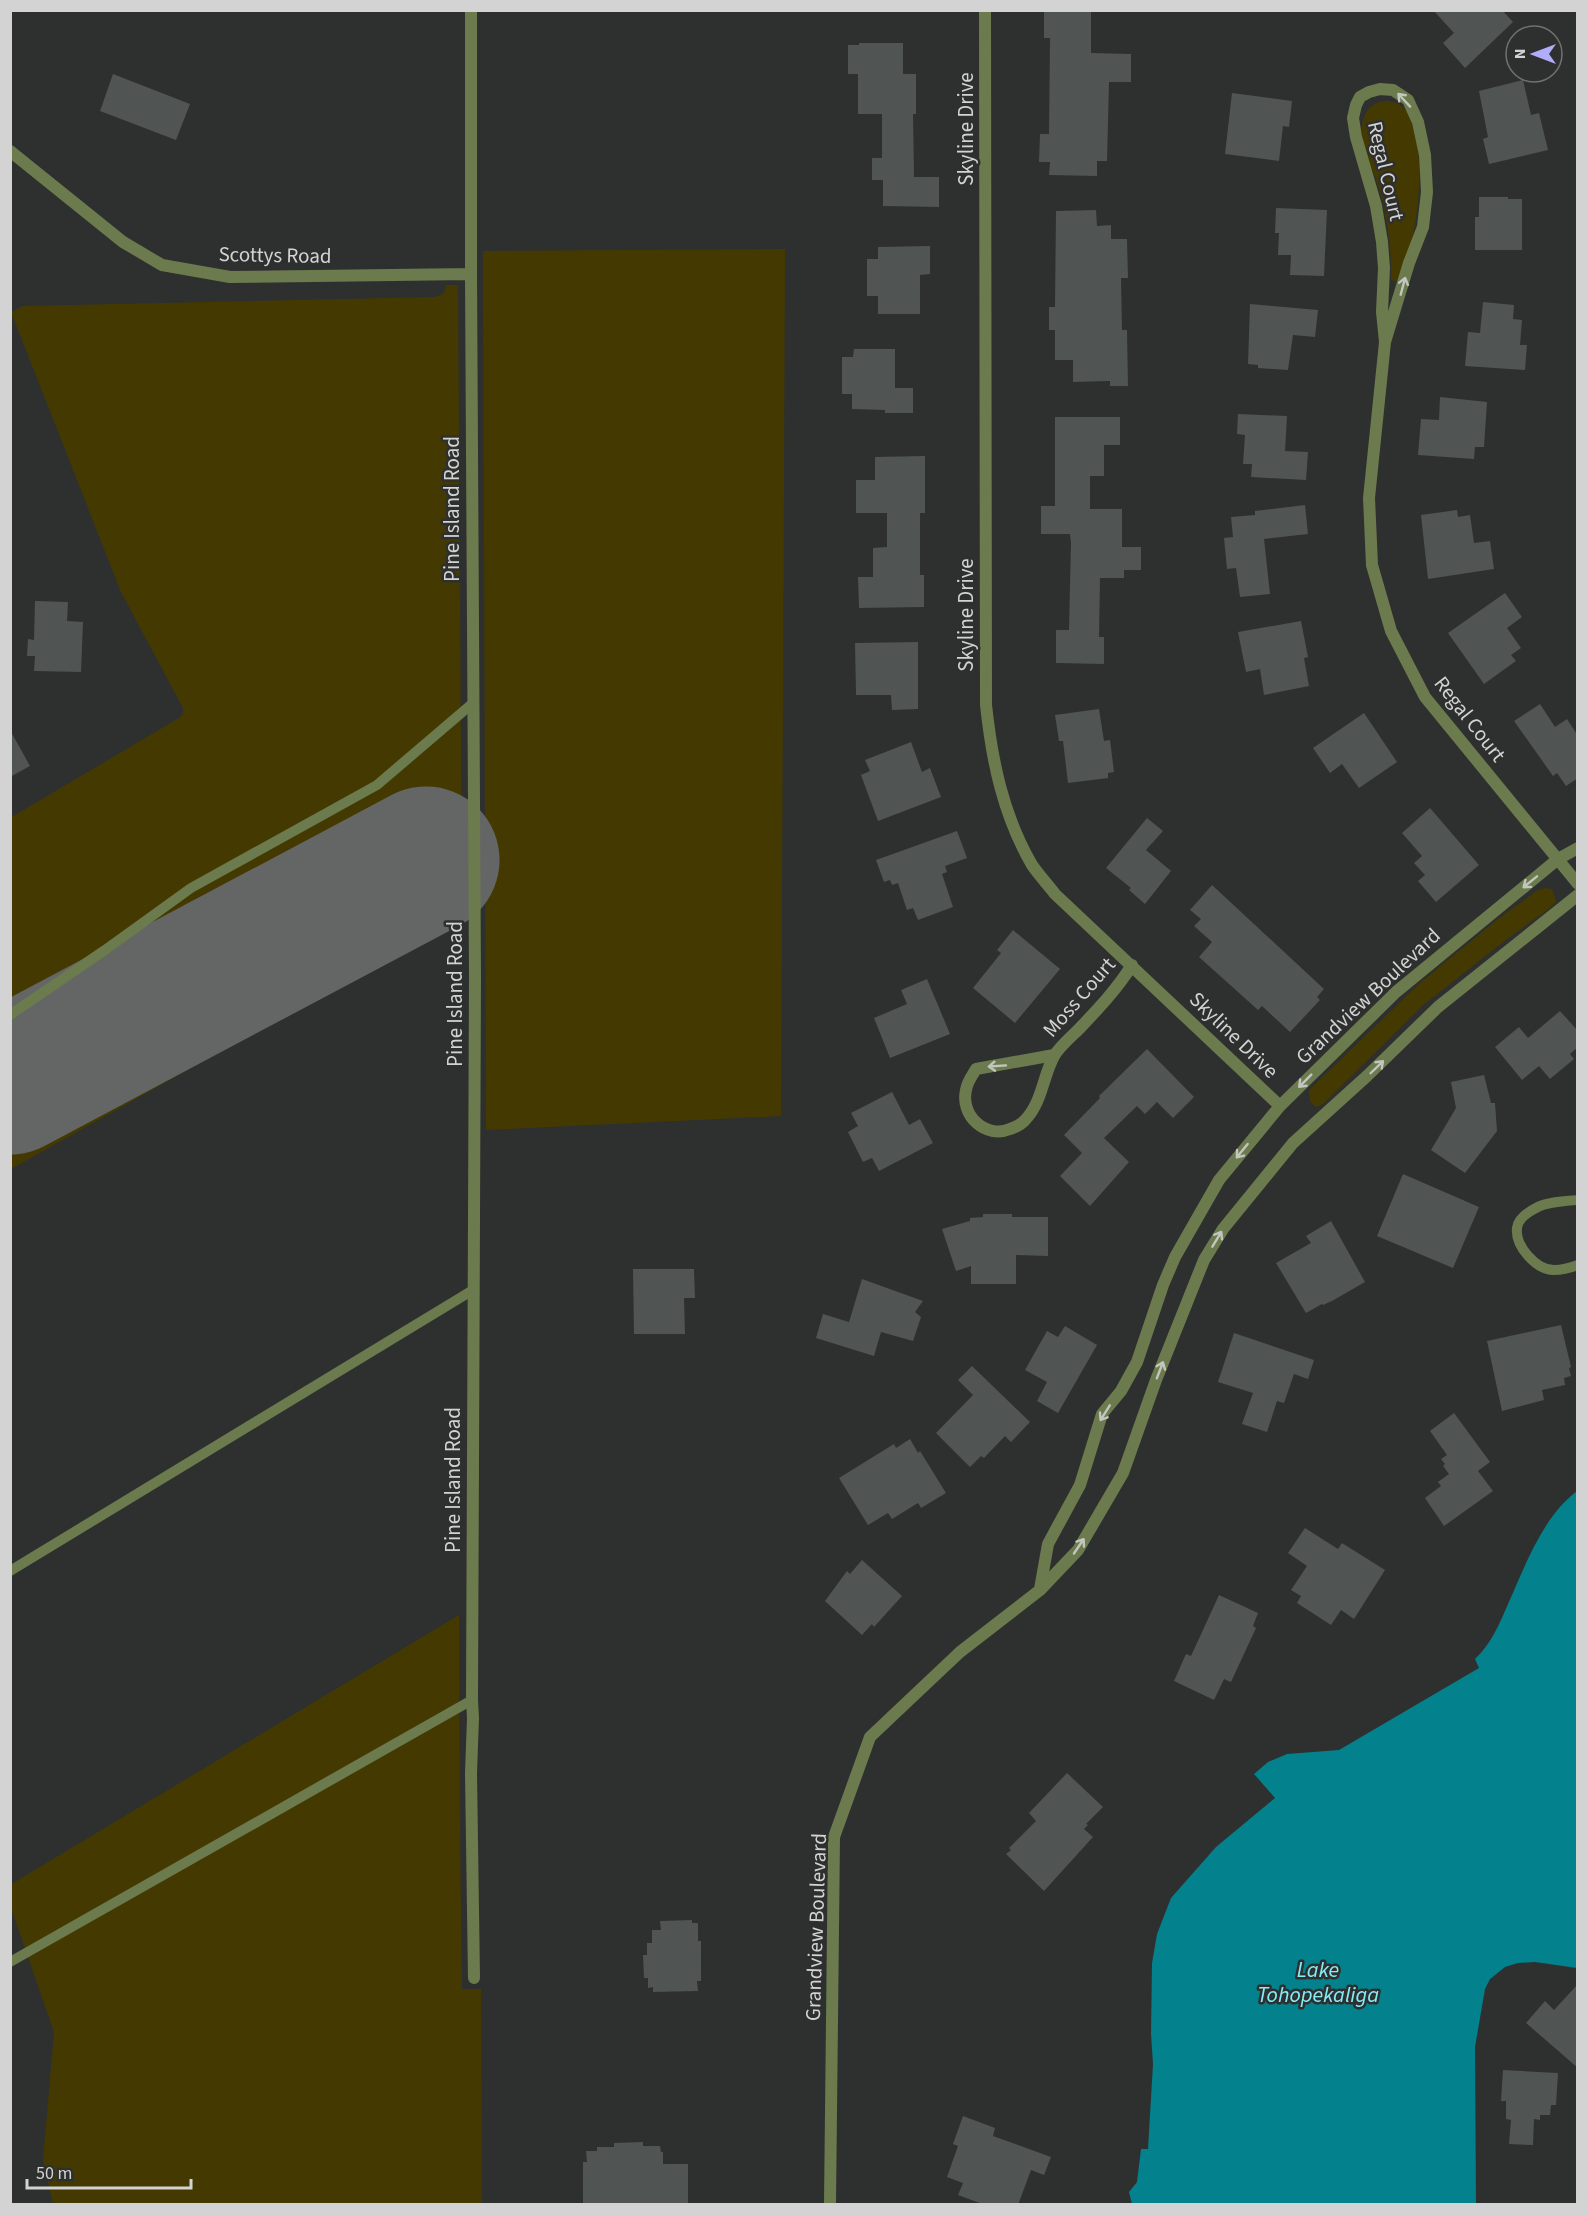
<svg xmlns="http://www.w3.org/2000/svg" width="1588" height="2215" font-family="'Source Sans 3',sans-serif">
	<rect width="100%" height="100%" fill="#2e302f"/>
	<path fill="#443a01" d="M 1389,101 C 1395,102 1400,104 1405,109 C 1430,139 1419,254 1395,282 L 1391,279 C 1392,249 1387,217 1379,188 C 1373,169 1360,145 1362,126 C 1364,110 1373,101 1389,101 Z
		M 785,249 L 781,1116 L 486,1130 L 483,251 Z
		M 446,285 L 458,285 L 462,916 L 11,1169 L 10,818 L 179,718 L 183,714 L 183,708 L 121,592 L 11,312 L 23,306 L 435,297 L 444,293 Z
		M 1545,888 L 1552,889 L 1556,901 L 1550,908 L 1503,942 L 1422,1006 L 1323,1104 L 1316,1107 C 1309,1102 1309,1098 1309,1090 L 1420,983 L 1498,919 L 1538,890 Z
		M 459,1615 C 459,1739 460,1864 462,1989 L 481,1989 L 482,2204 L 53,2204 L 43,2160 L 54,2032 L 11,1908 L 10,1885 Z"/>
	<path fill="#03818c" d="M 1577,1491 L 1577,1968 L 1535,1962 L 1518,1963 L 1505,1967 L 1490,1979 L 1485,1989 L 1475,2047 L 1476,2204 L 1132,2204 L 1129,2192 L 1137,2182 L 1141,2149 L 1148,2149 L 1153,2064 L 1151,2034 L 1152,1963 L 1157,1934 L 1171,1898 L 1216,1847 L 1275,1798 L 1254,1774 L 1268,1762 L 1287,1754 L 1339,1750 L 1479,1668 L 1475,1659 C 1491,1644 1499,1625 1508,1604 C 1526,1564 1542,1518 1577,1491 Z"/>
	<g fill="none" stroke-linecap="round" stroke-linejoin="round">
		<path stroke="#646665" stroke-width="147" d="M 10,1081 L 426,860"/>
	</g>
	<path fill="#505453" d="M 1433,10 L 1502,10 L 1513,22 L 1465,68 L 1443,43 L 1454,33 Z
		M 1044,11 L 1091,12 L 1091,53 L 1131,54 L 1131,82 L 1109,82 L 1107,161 L 1097,161 L 1097,176 L 1049,175 L 1050,162 L 1039,162 L 1040,134 L 1049,134 L 1050,38 L 1044,38 Z
		M 859,43 L 903,43 L 903,74 L 916,74 L 916,114 L 913,114 L 914,177 L 939,177 L 939,207 L 883,206 L 883,180 L 872,180 L 872,158 L 882,158 L 882,114 L 858,114 L 858,74 L 848,74 L 848,45 L 859,45 Z
		M 113,74 L 190,104 L 176,140 L 100,111 Z
		M 1523,80 L 1531,115 L 1539,113 L 1548,150 L 1489,164 L 1483,139 L 1488,137 L 1479,91 Z
		M 1232,93 L 1292,101 L 1289,127 L 1283,126 L 1279,161 L 1225,154 Z
		M 1479,197 L 1508,197 L 1508,199 L 1522,199 L 1522,250 L 1475,250 L 1475,217 L 1479,217 Z
		M 1276,208 L 1327,210 L 1324,276 L 1290,275 L 1291,255 L 1278,255 L 1279,233 L 1275,233 Z
		M 1096,210 L 1097,226 L 1111,225 L 1111,239 L 1127,239 L 1128,278 L 1121,278 L 1122,330 L 1127,330 L 1128,386 L 1110,386 L 1110,381 L 1073,382 L 1073,360 L 1055,360 L 1055,330 L 1049,330 L 1049,307 L 1055,307 L 1056,211 Z
		M 930,246 L 930,274 L 920,275 L 920,314 L 878,314 L 878,296 L 867,296 L 867,259 L 878,259 L 878,247 Z
		M 1483,302 L 1514,305 L 1513,319 L 1522,320 L 1520,345 L 1527,345 L 1525,370 L 1465,366 L 1468,332 L 1480,333 Z
		M 1250,304 L 1318,310 L 1315,337 L 1293,335 L 1288,370 L 1258,368 L 1258,365 L 1248,364 Z
		M 854,349 L 895,349 L 895,388 L 913,388 L 913,413 L 885,413 L 885,410 L 852,409 L 852,394 L 842,394 L 842,357 L 853,357 Z
		M 1440,397 L 1487,402 L 1484,447 L 1475,447 L 1474,459 L 1418,455 L 1421,419 L 1439,420 Z
		M 1238,414 L 1287,416 L 1285,451 L 1308,452 L 1306,480 L 1251,477 L 1252,464 L 1243,464 L 1245,435 L 1237,434 Z
		M 1055,417 L 1120,417 L 1120,445 L 1104,445 L 1104,476 L 1090,476 L 1090,509 L 1122,509 L 1122,547 L 1141,547 L 1141,570 L 1124,570 L 1124,578 L 1100,578 L 1099,637 L 1104,637 L 1104,664 L 1056,663 L 1056,630 L 1069,630 L 1071,543 L 1070,534 L 1041,534 L 1041,506 L 1055,506 Z
		M 925,456 L 925,513 L 920,513 L 920,575 L 924,575 L 924,607 L 859,608 L 858,577 L 873,577 L 873,548 L 887,547 L 887,513 L 856,513 L 856,480 L 875,480 L 875,457 Z
		M 1305,505 L 1308,534 L 1264,539 L 1270,594 L 1240,597 L 1236,568 L 1227,569 L 1224,538 L 1233,537 L 1231,517 L 1255,515 L 1255,511 Z
		M 1457,510 L 1458,517 L 1470,515 L 1474,543 L 1490,541 L 1494,569 L 1428,579 L 1421,515 Z
		M 1505,593 L 1522,617 L 1507,628 L 1521,648 L 1511,655 L 1516,661 L 1484,684 L 1448,633 Z
		M 35,601 L 68,602 L 67,621 L 83,622 L 81,672 L 34,671 L 35,656 L 27,656 L 28,639 L 34,640 Z
		M 1301,621 L 1308,657 L 1304,658 L 1309,686 L 1264,695 L 1260,669 L 1246,672 L 1238,632 Z
		M 918,642 L 918,709 L 892,710 L 891,695 L 856,695 L 855,643 Z
		M 1540,704 L 1555,727 L 1567,719 L 1578,736 L 1578,778 L 1566,786 L 1557,773 L 1553,776 L 1514,721 Z
		M 1099,709 L 1104,741 L 1110,740 L 1114,772 L 1108,773 L 1108,778 L 1068,783 L 1063,741 L 1059,741 L 1055,715 Z
		M 1364,713 L 1397,762 L 1359,788 L 1342,764 L 1330,773 L 1313,748 Z
		M 10,730 L 30,766 L 10,777 Z
		M 911,742 L 922,772 L 930,768 L 941,797 L 878,821 L 861,775 L 870,771 L 865,760 Z
		M 1430,808 L 1479,865 L 1436,902 L 1418,881 L 1425,875 L 1414,863 L 1422,856 L 1402,833 Z
		M 1147,818 L 1163,831 L 1146,850 L 1171,871 L 1145,904 L 1129,890 L 1131,888 L 1106,868 Z
		M 957,831 L 967,858 L 945,866 L 947,872 L 942,874 L 953,907 L 918,920 L 913,908 L 907,910 L 898,883 L 892,885 L 890,880 L 884,882 L 876,860 Z
		M 1212,885 L 1324,989 L 1317,997 L 1320,1000 L 1290,1032 L 1262,1006 L 1258,1010 L 1199,957 L 1212,942 L 1194,926 L 1201,919 L 1190,910 Z
		M 1013,930 L 1060,969 L 1015,1023 L 973,988 L 1001,953 L 997,950 Z
		M 927,979 L 950,1034 L 890,1058 L 874,1018 L 907,1004 L 901,990 Z
		M 1560,1011 L 1578,1031 L 1578,1047 L 1570,1054 L 1574,1059 L 1550,1079 L 1539,1066 L 1522,1080 L 1495,1047 L 1519,1027 L 1528,1038 Z
		M 1147,1049 L 1194,1097 L 1173,1118 L 1157,1102 L 1145,1114 L 1137,1106 L 1104,1138 L 1129,1162 L 1090,1206 L 1060,1176 L 1082,1153 L 1064,1135 L 1100,1098 L 1099,1096 Z
		M 1484,1075 L 1491,1103 L 1495,1103 L 1497,1131 L 1465,1173 L 1431,1150 L 1456,1108 L 1451,1082 Z
		M 892,1092 L 909,1125 L 920,1119 L 933,1143 L 879,1171 L 872,1158 L 863,1162 L 848,1132 L 858,1126 L 851,1113 Z
		M 1403,1174 L 1479,1207 L 1453,1268 L 1377,1236 Z
		M 983,1214 L 1012,1214 L 1012,1217 L 1048,1217 L 1048,1256 L 1016,1255 L 1016,1284 L 971,1284 L 971,1266 L 956,1271 L 942,1229 L 970,1221 L 970,1218 L 983,1217 Z
		M 1331,1221 L 1365,1282 L 1332,1301 L 1323,1305 L 1322,1304 L 1306,1313 L 1276,1263 L 1311,1243 L 1306,1236 Z
		M 633,1269 L 694,1269 L 695,1298 L 684,1298 L 685,1334 L 634,1334 Z
		M 862,1279 L 923,1301 L 915,1312 L 921,1317 L 913,1341 L 881,1332 L 874,1356 L 816,1338 L 823,1314 L 849,1322 Z
		M 1561,1325 L 1571,1367 L 1569,1368 L 1571,1376 L 1564,1378 L 1565,1385 L 1542,1390 L 1544,1400 L 1502,1411 L 1487,1341 Z
		M 1065,1326 L 1097,1345 L 1058,1413 L 1037,1401 L 1047,1382 L 1025,1370 L 1047,1331 L 1058,1337 Z
		M 1234,1333 L 1314,1360 L 1308,1379 L 1294,1374 L 1284,1403 L 1277,1401 L 1267,1432 L 1242,1424 L 1253,1393 L 1218,1382 Z
		M 972,1366 L 1030,1422 L 1011,1442 L 1005,1436 L 984,1458 L 981,1456 L 970,1467 L 936,1433 L 973,1395 L 958,1380 Z
		M 1454,1413 L 1490,1462 L 1478,1471 L 1493,1491 L 1444,1526 L 1425,1498 L 1441,1486 L 1438,1482 L 1449,1474 L 1443,1466 L 1445,1464 L 1441,1459 L 1447,1455 L 1430,1431 Z
		M 910,1439 L 918,1453 L 920,1451 L 946,1493 L 921,1508 L 918,1503 L 892,1519 L 888,1513 L 868,1525 L 839,1478 L 894,1444 L 896,1448 Z
		M 1305,1528 L 1338,1549 L 1342,1543 L 1385,1570 L 1354,1619 L 1341,1610 L 1331,1625 L 1297,1603 L 1301,1596 L 1291,1590 L 1307,1566 L 1288,1553 Z
		M 862,1560 L 902,1596 L 874,1627 L 872,1624 L 862,1635 L 825,1601 L 847,1571 L 850,1574 Z
		M 1219,1595 L 1258,1613 L 1253,1626 L 1256,1628 L 1231,1682 L 1224,1679 L 1214,1700 L 1174,1681 L 1186,1654 L 1191,1656 Z
		M 1067,1773 L 1103,1807 L 1086,1824 L 1088,1825 L 1084,1829 L 1093,1837 L 1044,1891 L 1006,1854 L 1011,1850 L 1009,1848 L 1036,1821 L 1029,1813 Z
		M 692,1920 L 692,1923 L 698,1923 L 698,1941 L 701,1941 L 701,1981 L 697,1981 L 698,1991 L 653,1992 L 653,1987 L 648,1988 L 648,1978 L 644,1978 L 643,1955 L 647,1955 L 647,1943 L 652,1943 L 652,1930 L 661,1930 L 660,1921 Z
		M 1578,1984 L 1578,2068 L 1526,2023 L 1545,2001 L 1554,2010 Z
		M 1503,2070 L 1558,2073 L 1556,2105 L 1551,2105 L 1550,2115 L 1540,2115 L 1540,2120 L 1534,2119 L 1533,2145 L 1509,2144 L 1511,2120 L 1506,2119 L 1506,2101 L 1501,2101 Z
		M 963,2116 L 995,2128 L 993,2136 L 1051,2157 L 1044,2175 L 1031,2170 L 1018,2205 L 985,2205 L 958,2195 L 963,2183 L 947,2177 L 958,2146 L 953,2144 Z
		M 643,2142 L 643,2146 L 660,2146 L 661,2152 L 663,2152 L 663,2164 L 688,2164 L 688,2205 L 583,2205 L 583,2162 L 587,2162 L 586,2151 L 597,2151 L 597,2147 L 614,2147 L 614,2143 Z"/>
	<g fill="none" stroke-linecap="round" stroke-linejoin="round">
		<path stroke="#6b7b4e" stroke-width="10" d="M 10,1015 L 105,950 L 191,888 L 377,785 L 473,703
			M 1578,1200 C 1564,1201 1547,1202 1536,1208 C 1528,1212 1518,1219 1517,1228 C 1515,1246 1536,1270 1554,1270 C 1563,1270 1570,1268 1578,1265
			M 10,1571 L 473,1290
			M 10,1962 L 472,1700"/>
		<path stroke="#6b7b4e" stroke-width="12" d="M 471,10 L 471,274 L 475,977 L 472,1700 L 473,1718 L 471,1773 L 474,1978
			M 985,10 L 986,705 C 992,761 1003,815 1032,865 C 1039,875 1048,885 1055,894 L 1280,1106
			M 10,151 L 123,242 L 162,265 L 230,277 L 471,274
			M 1385,342 L 1409,263 L 1423,227 L 1427,192 L 1425,155 L 1418,122 L 1408,100 L 1393,90 L 1380,89 L 1369,92 L 1360,97 L 1356,105 L 1353,118 L 1356,137 L 1376,206 L 1382,242 L 1384,268 L 1382,312 L 1385,342 L 1369,498 L 1372,565 L 1391,631 L 1425,697 L 1578,884
			M 1054,1055 L 976,1069 C 972,1076 967,1082 966,1090 C 960,1116 986,1139 1010,1129 C 1016,1127 1022,1124 1026,1119 C 1042,1102 1043,1076 1054,1056 C 1060,1046 1071,1037 1079,1029 C 1099,1008 1117,989 1132,965
			M 1040,1589 L 1048,1544 L 1080,1485 L 1102,1414 L 1121,1391 L 1137,1362 L 1163,1285 L 1175,1257 L 1219,1180 L 1280,1106 L 1396,992 L 1558,859 L 1578,848
			M 830,2204 L 834,1837 L 870,1737 L 960,1652 L 1040,1590 L 1078,1550 L 1123,1473 L 1156,1380 L 1204,1260 L 1223,1229 L 1293,1143 L 1367,1076 L 1438,1007 L 1578,895"/>
	</g>
	<defs><path id="oneway-shaft" d="M-6 0H5M1.5-3L5.5 0L1.5 3" fill="none" stroke-width="1.6" stroke-linecap="round" stroke-linejoin="round" transform="scale(1.5)"/></defs>
	<g stroke="#c3c6be">
		<use href="#oneway-shaft" transform="translate(1404 100) rotate(-133)"/>
		<use href="#oneway-shaft" transform="translate(1403 286) rotate(-75)"/>
		<use href="#oneway-shaft" transform="translate(1530 882) rotate(141)"/>
		<use href="#oneway-shaft" transform="translate(997 1066) rotate(176)"/>
		<use href="#oneway-shaft" transform="translate(1377 1067) rotate(-44)"/>
		<use href="#oneway-shaft" transform="translate(1305 1081) rotate(135)"/>
		<use href="#oneway-shaft" transform="translate(1242 1151) rotate(129)"/>
		<use href="#oneway-shaft" transform="translate(1217 1239) rotate(-59)"/>
		<use href="#oneway-shaft" transform="translate(1160 1370) rotate(-69)"/>
		<use href="#oneway-shaft" transform="translate(1105 1413) rotate(122)"/>
		<use href="#oneway-shaft" transform="translate(1079 1546) rotate(-56)"/>
	</g>
	<g text-anchor="middle" dominant-baseline="central" stroke-width="5" stroke-linejoin="round" paint-order="stroke">
		<g font-size="21" fill="#d2d3d2" stroke="#2e302f">
			<text transform="translate(966 129) rotate(-90)">Skyline Drive</text>
			<text transform="translate(1386 171) rotate(77)">Regal Court</text>
			<text transform="translate(275 255) rotate(1)">Scottys Road</text>
			<text transform="translate(452 509) rotate(-90)">Pine Island Road</text>
			<text transform="translate(966 615) rotate(-90)">Skyline Drive</text>
			<text transform="translate(1470 719) rotate(52)">Regal Court</text>
			<text transform="translate(455 994) rotate(-90)">Pine Island Road</text>
			<text transform="translate(1368 996) rotate(-43)">Grandview Boulevard</text>
			<text transform="translate(1079 997) rotate(-49)">Moss Court</text>
			<text transform="translate(1234 1035) rotate(44)">Skyline Drive</text>
			<text transform="translate(453 1480) rotate(-90)">Pine Island Road</text>
			<text transform="translate(816 1927) rotate(-88)">Grandview Boulevard</text>
		</g>
		<g font-size="22" font-style="italic" fill="#85edfa" stroke="#2e302f">
			<text x="1318" y="1970">Lake<tspan x="1318" dy="25">Tohopekaliga</tspan></text>
		</g>
	</g>
	<rect width="1588" height="2215" fill="none" stroke="#d2d3d2" stroke-width="24"/>
	<g transform="translate(1534 54) rotate(270)"><circle r="28" fill="#2e302f" stroke="#707170" stroke-width="1.5"/>
	<path d="M0-4.5L10 22L0 15L-10 22Z" fill="#b1adfa"/>
	<text y="-9" font-size="16" font-weight="bold" text-anchor="middle" fill="#d2d3d2">N</text>
	</g>
	<path d="M27 2179v9h164v-9" fill="none" stroke="#d2d3d2" stroke-width="3"/>
	<text x="36" y="2179" font-size="18" fill="#d2d3d2" stroke="#2e302f" stroke-width="4.5" paint-order="stroke">50 m</text>
</svg>
